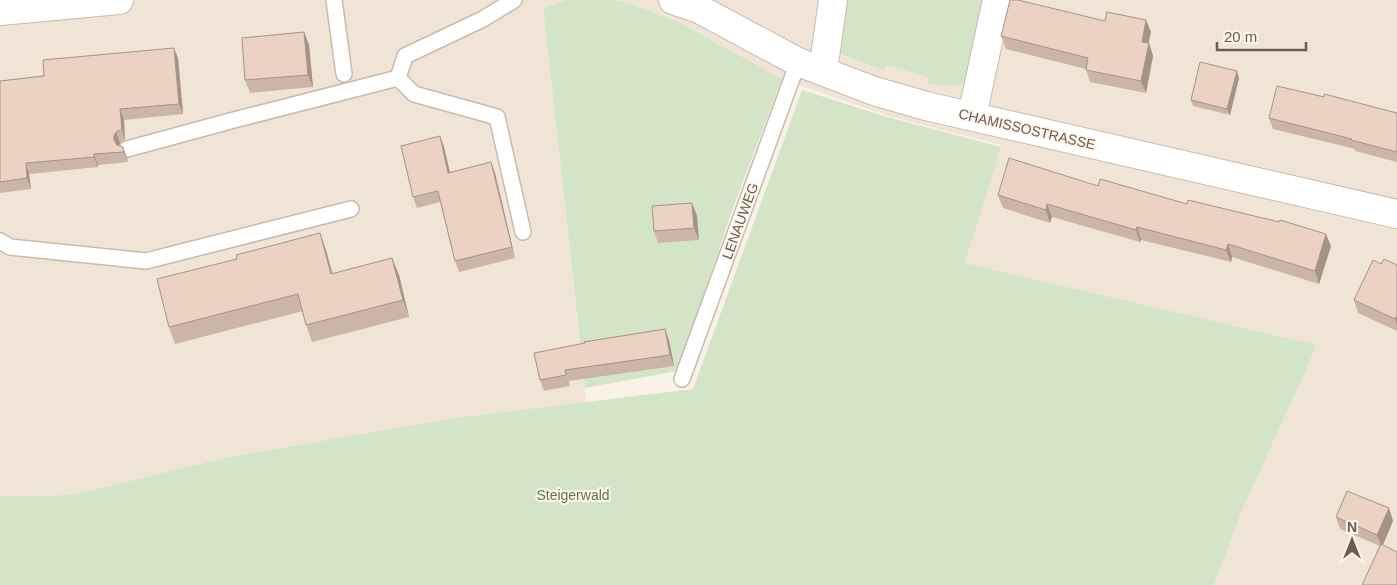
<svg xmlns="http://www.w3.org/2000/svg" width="1397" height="585" font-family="Arial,sans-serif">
	<rect width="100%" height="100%" fill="#faf2e7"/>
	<path fill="#f0e4d6" d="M 0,0 L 566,0 L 543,8 L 586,403 L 454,418 L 233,456 L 72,495 L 0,496 Z
		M 613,0 L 1397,0 L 1397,585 L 1214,585 L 1241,513 L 1317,345 L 965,263 L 1001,145 L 888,116 L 782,79 L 677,21 L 628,3 Z"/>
	<path fill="#d4e5c7" d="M 566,0 L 613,0 L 628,3 L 677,21 L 782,79 L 734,205 L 678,371 L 585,388 L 543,8 Z
		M 847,0 L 985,0 L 969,79 L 959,86 L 928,84 L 928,77 L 887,65 L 884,70 L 841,54 Z
		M 802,90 L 887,117 L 1001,147 L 965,263 L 1317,345 L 1241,513 L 1214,585 L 0,585 L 0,496 L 72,495 L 233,456 L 454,418 L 693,389 Z"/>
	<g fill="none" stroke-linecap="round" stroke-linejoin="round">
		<defs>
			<path id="service" d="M 334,0 L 344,74
				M 398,78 L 414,94 L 497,117 L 523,232
				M 127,149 L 234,120 L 398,78 L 405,56 L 483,19 L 514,0
				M 0,241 L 10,247 L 146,261 L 351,209
				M 682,379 L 798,62"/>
			<path id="minor" d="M 673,0 L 699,9 L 798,62 L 874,91 L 926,106 L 1397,214
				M 0,11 L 119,0
				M 823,71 L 833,0
				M 972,116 L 997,0"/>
		</defs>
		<use href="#service" stroke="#cabaae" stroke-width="18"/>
		<use href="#minor" stroke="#cabaae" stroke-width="30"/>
		<use href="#service" stroke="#fff" stroke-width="15"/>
		<use href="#minor" stroke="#fff" stroke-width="28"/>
	</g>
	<path fill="#cbb5a7" d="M 1146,20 L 1151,32 L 1148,43 L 1153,56 L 1146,93 L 1090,82 L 1086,69 L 1006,49 L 1001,36 L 1105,21 Z
		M 304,32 L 309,45 L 313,87 L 250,93 L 245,80 Z
		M 178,58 L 183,114 L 124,120 L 125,140 L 120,143 L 119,146 L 123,147 L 127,158 L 128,162 L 98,165 L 98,167 L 29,174 L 31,189 L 0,193 L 0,81 Z
		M 1239,78 L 1230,115 L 1193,106 L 1191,100 Z
		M 1324,97 L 1397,113 L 1397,162 L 1355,151 L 1355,149 L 1273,129 L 1269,118 Z
		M 440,136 L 444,147 L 450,172 L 491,162 L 495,173 L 515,258 L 459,272 L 455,261 L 440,202 L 417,208 L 413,197 Z
		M 1098,186 L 1331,246 L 1319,284 L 1232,257 L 1231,262 L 1141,240 L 1140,242 L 1052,217 L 1050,223 L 1003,208 L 998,195 Z
		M 692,203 L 697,216 L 699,240 L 658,243 L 654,231 Z
		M 320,233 L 326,250 L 332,274 L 392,258 L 399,275 L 409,317 L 312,342 L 306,325 L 303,311 L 175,344 L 169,327 L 237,259 Z
		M 1397,265 L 1397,331 L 1358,313 L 1354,300 Z
		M 669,340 L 674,366 L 569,381 L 570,386 L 544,391 L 540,380 L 534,353 Z
		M 1389,508 L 1393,521 L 1383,545 L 1380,546 L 1340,529 L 1336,517 Z"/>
	<path fill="#a59388" d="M 1146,20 L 1151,32 L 1146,54 L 1142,42 Z
		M 304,32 L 309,45 L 313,87 L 308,75 Z
		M 1149,43 L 1153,56 L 1146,93 L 1141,81 Z
		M 174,48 L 178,58 L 183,114 L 179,104 Z
		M 1237,71 L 1239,78 L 1230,115 L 1227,109 Z
		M 120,109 L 124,120 L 125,140 L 122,129 Z
		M 116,132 L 120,143 L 118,147 L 114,140 L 114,136 Z
		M 440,136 L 444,147 L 452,183 L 448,173 Z
		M 123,147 L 127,158 L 128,162 L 124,152 Z
		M 94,154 L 98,165 L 98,167 L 94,157 Z
		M 491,162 L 495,173 L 515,258 L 512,247 Z
		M 26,163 L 29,174 L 31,189 L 27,178 Z
		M 692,203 L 697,216 L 699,240 L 694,228 Z
		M 1047,204 L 1052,217 L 1050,223 L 1046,210 Z
		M 1137,227 L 1141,240 L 1140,242 L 1136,230 Z
		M 320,233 L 326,250 L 337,291 L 331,274 Z
		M 1326,234 L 1331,246 L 1319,284 L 1315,271 Z
		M 1228,244 L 1232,257 L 1231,262 L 1226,250 Z
		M 392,258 L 399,275 L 409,317 L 403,300 Z
		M 1397,315 L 1397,325 L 1395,319 Z
		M 665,329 L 669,340 L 674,366 L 670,355 Z
		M 1389,508 L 1393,521 L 1382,547 L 1377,535 Z"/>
	<path fill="#ecd2c2" stroke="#a59388" d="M 1010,0 L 1018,0 L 1105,21 L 1107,12 L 1146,20 L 1142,42 L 1149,43 L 1141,81 L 1086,70 L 1088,58 L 1001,36 Z
		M 304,32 L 308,75 L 245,80 L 242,38 Z
		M 174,48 L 179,104 L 120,109 L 122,129 L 116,132 L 114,136 L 114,140 L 117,145 L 123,147 L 124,152 L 94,154 L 94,157 L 26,163 L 27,178 L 0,182 L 0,81 L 44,76 L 43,60 Z
		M 1200,62 L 1237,71 L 1227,109 L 1191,100 Z
		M 1277,86 L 1324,97 L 1324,94 L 1397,113 L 1397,152 L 1351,140 L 1352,139 L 1269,118 Z
		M 440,136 L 448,173 L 491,162 L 512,247 L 455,261 L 438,191 L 413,197 L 401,146 Z
		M 1009,158 L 1098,186 L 1100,179 L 1187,204 L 1188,200 L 1279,222 L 1280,220 L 1326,234 L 1315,271 L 1228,244 L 1226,250 L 1137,227 L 1136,230 L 1047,204 L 1046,210 L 998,195 Z
		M 692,203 L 694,228 L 654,231 L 652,206 Z
		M 320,233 L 331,274 L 392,258 L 403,300 L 306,325 L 298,294 L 169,327 L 157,279 L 237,259 L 236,255 Z
		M 1384,259 L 1397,265 L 1397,315 L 1395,319 L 1354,300 L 1373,260 L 1381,264 Z
		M 665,329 L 670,355 L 565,370 L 566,375 L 540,380 L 534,353 L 585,343 L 584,342 Z
		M 1347,491 L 1389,508 L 1377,535 L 1336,517 Z
		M 1381,544 L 1397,552 L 1397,585 L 1362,585 Z"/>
	<g text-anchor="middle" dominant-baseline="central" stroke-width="4" stroke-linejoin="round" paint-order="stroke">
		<g font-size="14" fill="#705a4f" stroke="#fdf6ed">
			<text transform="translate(1027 129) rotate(13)">CHAMISSOSTRASSE</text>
			<text transform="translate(740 221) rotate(-70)">LENAUWEG</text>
		</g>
		<g font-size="14" fill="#5a7a4b" stroke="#fdf6ed">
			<text x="573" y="495">Steigerwald</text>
		</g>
	</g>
	<g transform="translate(1352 540)" stroke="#fdf6ed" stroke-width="4" paint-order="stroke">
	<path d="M0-4L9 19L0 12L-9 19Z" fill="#705a4f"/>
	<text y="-8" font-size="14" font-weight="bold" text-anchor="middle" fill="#705a4f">N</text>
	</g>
	<path d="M1217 42v8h89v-8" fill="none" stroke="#705a4f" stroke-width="2.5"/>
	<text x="1224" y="42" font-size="15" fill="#705a4f" stroke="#fdf6ed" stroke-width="4" paint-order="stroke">20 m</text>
</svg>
